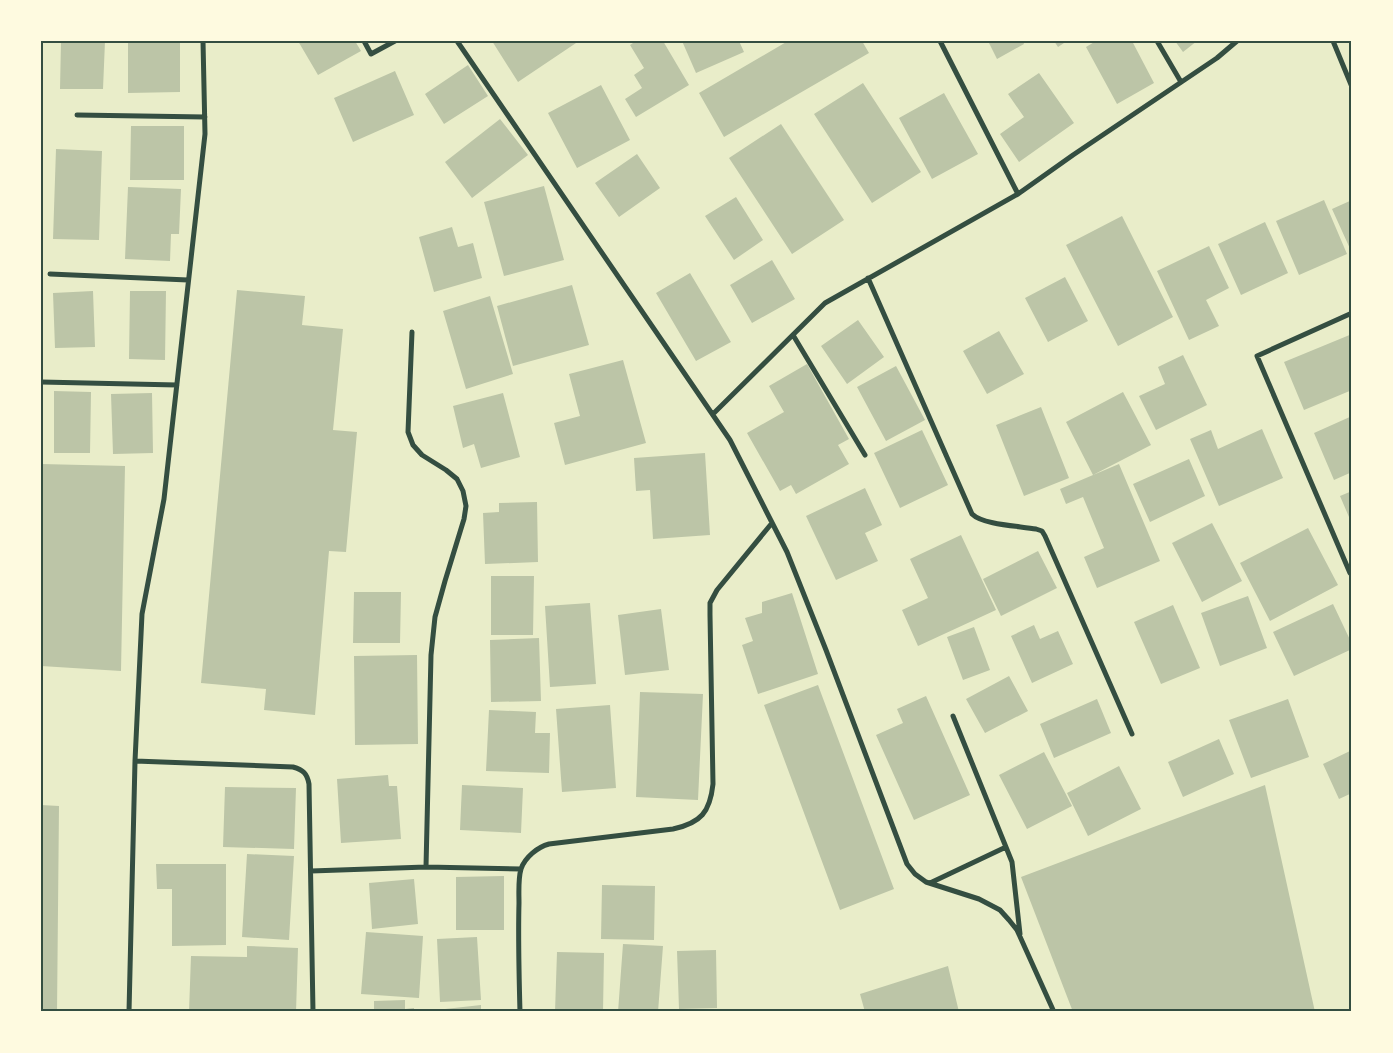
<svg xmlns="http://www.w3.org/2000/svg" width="1393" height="1053" font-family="Arial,sans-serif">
	<rect width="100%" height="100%" fill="#e9edc9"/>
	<path fill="#bcc5a7" d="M 61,41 L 105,41 L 103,89 L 60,89 Z
		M 128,41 L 180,41 L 180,92 L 128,93 Z
		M 298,41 L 355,41 L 361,51 L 318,75 Z
		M 492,41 L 579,41 L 518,82 Z
		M 636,41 L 663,41 L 689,85 L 636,117 L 625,99 L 642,88 L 634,75 L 644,68 L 630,45 Z
		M 682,41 L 739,41 L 744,52 L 696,73 Z
		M 788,41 L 862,41 L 869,53 L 724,137 L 699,93 Z
		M 988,41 L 1023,41 L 1024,44 L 997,59 Z
		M 1054,41 L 1067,41 L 1058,47 Z
		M 1096,41 L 1132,41 L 1154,83 L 1117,104 L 1086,47 Z
		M 1175,41 L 1197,41 L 1183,52 Z
		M 468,65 L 488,96 L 444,124 L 425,94 Z
		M 395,71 L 414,115 L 353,142 L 334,98 Z
		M 1039,73 L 1074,123 L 1019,162 L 1000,134 L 1024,117 L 1008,94 Z
		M 863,83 L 921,172 L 872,203 L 814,114 Z
		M 601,85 L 630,140 L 577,168 L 548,113 Z
		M 944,93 L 978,154 L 932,179 L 899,118 Z
		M 500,119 L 528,155 L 472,198 L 445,162 Z
		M 781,124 L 844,220 L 792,254 L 729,158 Z
		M 131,126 L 184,126 L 184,180 L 130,180 Z
		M 56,149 L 102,151 L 99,240 L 53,239 Z
		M 637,154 L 660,188 L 619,217 L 595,183 Z
		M 544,186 L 564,260 L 504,276 L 484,202 Z
		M 128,187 L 181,189 L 179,234 L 171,234 L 170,261 L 125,259 Z
		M 736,197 L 763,240 L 734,260 L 705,216 Z
		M 1324,200 L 1347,254 L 1299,275 L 1276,221 Z
		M 1352,200 L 1352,253 L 1332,209 Z
		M 1122,216 L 1173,317 L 1118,346 L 1066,245 Z
		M 1265,222 L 1288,273 L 1241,295 L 1218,244 Z
		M 452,227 L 458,247 L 473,243 L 482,278 L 434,292 L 419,237 Z
		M 1209,246 L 1229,288 L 1206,300 L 1219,326 L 1189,340 L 1157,271 Z
		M 772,260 L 795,299 L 752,323 L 730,285 Z
		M 690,273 L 731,342 L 696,361 L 656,293 Z
		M 1065,277 L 1088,321 L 1048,342 L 1025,298 Z
		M 572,285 L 589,345 L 513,366 L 497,306 Z
		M 237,290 L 305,296 L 302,325 L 343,329 L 333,430 L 357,432 L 346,552 L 329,551 L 315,715 L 264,710 L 266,689 L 201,683 Z
		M 93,291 L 95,347 L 55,348 L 53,293 Z
		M 130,291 L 166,291 L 165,360 L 129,359 Z
		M 490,296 L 513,374 L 466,389 L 443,311 Z
		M 858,320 L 884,357 L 847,384 L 821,346 Z
		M 999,331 L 1024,374 L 987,394 L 963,351 Z
		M 1352,334 L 1352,390 L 1304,410 L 1284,362 Z
		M 1183,355 L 1207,405 L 1156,430 L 1139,396 L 1165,384 L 1158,367 Z
		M 623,360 L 646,443 L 565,465 L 554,423 L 580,416 L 569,374 Z
		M 807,364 L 849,439 L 838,445 L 849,464 L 796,494 L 791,485 L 780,491 L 747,433 L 784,412 L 769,386 Z
		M 896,366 L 925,420 L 886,441 L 857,387 Z
		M 54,391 L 91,392 L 90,453 L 54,453 Z
		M 1123,392 L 1151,445 L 1093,475 L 1066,422 Z
		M 152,393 L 153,453 L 113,454 L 111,394 Z
		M 503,393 L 520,457 L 481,468 L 474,444 L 463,448 L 453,406 Z
		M 1041,407 L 1069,478 L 1024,496 L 996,425 Z
		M 1352,416 L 1352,472 L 1334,480 L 1314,433 Z
		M 1262,429 L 1283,478 L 1219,506 L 1190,439 L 1211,430 L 1218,449 Z
		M 922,430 L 948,485 L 900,508 L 874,453 Z
		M 705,453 L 710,535 L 653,539 L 650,490 L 636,491 L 634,458 Z
		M 1189,459 L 1205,496 L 1150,522 L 1133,484 Z
		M 41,464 L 125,466 L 121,671 L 41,666 Z
		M 1119,464 L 1160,561 L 1097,588 L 1084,557 L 1104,548 L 1083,497 L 1066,504 L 1060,489 Z
		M 865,488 L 882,525 L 865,533 L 878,561 L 836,580 L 806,516 Z
		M 1352,491 L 1352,524 L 1340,496 Z
		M 537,502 L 538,562 L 485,564 L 483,513 L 499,512 L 499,503 Z
		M 1212,523 L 1242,581 L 1202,602 L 1172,543 Z
		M 1308,528 L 1338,585 L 1270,621 L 1240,563 Z
		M 961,535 L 996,610 L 918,646 L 902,610 L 928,598 L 910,559 Z
		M 1038,551 L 1057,588 L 1001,616 L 983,579 Z
		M 491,576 L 534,576 L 533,635 L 491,635 Z
		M 354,592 L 401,592 L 400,643 L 353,643 Z
		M 792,593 L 818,674 L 758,694 L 742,645 L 753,641 L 745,618 L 762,613 L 762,602 Z
		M 1248,596 L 1267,648 L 1220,666 L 1201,613 Z
		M 590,603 L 596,684 L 550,687 L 545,606 Z
		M 1333,604 L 1352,644 L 1352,649 L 1294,676 L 1273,632 Z
		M 1173,605 L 1200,668 L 1161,684 L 1134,622 Z
		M 661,609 L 669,670 L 625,675 L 618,615 Z
		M 1034,625 L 1040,639 L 1058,631 L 1073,664 L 1032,683 L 1011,636 Z
		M 974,627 L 990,670 L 963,680 L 947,637 Z
		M 539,638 L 541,701 L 491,702 L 490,640 Z
		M 417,655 L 418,744 L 355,745 L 354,656 Z
		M 1009,676 L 1028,711 L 985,733 L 966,699 Z
		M 818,685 L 894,889 L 840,910 L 764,705 Z
		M 640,692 L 703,694 L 698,800 L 636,797 Z
		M 926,696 L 970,795 L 914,820 L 876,735 L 903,723 L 897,709 Z
		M 1097,699 L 1111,733 L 1054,758 L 1040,724 Z
		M 1288,699 L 1309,757 L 1251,778 L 1229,720 Z
		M 610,705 L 616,788 L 562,792 L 556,709 Z
		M 489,710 L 536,712 L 535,733 L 550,733 L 549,773 L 486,771 Z
		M 1219,739 L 1234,774 L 1183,797 L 1168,762 Z
		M 1350,751 L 1352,755 L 1352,793 L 1339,799 L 1323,764 Z
		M 1044,752 L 1072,806 L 1027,829 L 999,775 Z
		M 1119,766 L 1141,809 L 1088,836 L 1067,793 Z
		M 388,775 L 389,786 L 397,786 L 401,839 L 341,843 L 337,779 Z
		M 462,785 L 523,788 L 521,833 L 460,830 Z
		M 1265,785 L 1315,1012 L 1073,1012 L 1021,877 Z
		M 225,787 L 296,788 L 294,849 L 223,847 Z
		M 41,805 L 59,806 L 57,1012 L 41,1012 Z
		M 247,854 L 294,856 L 289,940 L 242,937 Z
		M 156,864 L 226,864 L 226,945 L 172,946 L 172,889 L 157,889 Z
		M 504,876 L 504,930 L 456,930 L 456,877 Z
		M 414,879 L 418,924 L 372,929 L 369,883 Z
		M 602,885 L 655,886 L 654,940 L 601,939 Z
		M 366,932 L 423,936 L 419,998 L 361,994 Z
		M 477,937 L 481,1000 L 440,1002 L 437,939 Z
		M 623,944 L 663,946 L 658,1012 L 618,1012 Z
		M 247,946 L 298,948 L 296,1012 L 189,1012 L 191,956 L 247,957 Z
		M 716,950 L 717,1008 L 679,1009 L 677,951 Z
		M 557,952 L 604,953 L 603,1012 L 555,1012 Z
		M 948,966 L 959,1012 L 865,1012 L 860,994 Z
		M 405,1000 L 405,1009 L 414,1008 L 414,1012 L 374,1012 L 374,1001 Z
		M 481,1005 L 481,1012 L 445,1012 L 445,1009 Z"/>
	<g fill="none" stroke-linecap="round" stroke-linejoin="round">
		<path stroke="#344e41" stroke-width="5" d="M 364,41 L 371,54 L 395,41
			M 457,41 L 730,440 L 787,552 L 826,650 L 907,864 L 915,874 L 926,882 L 979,899 L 1000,910 L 1009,920 L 1017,930 L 1054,1012
			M 940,41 L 1018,194
			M 1157,41 L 1181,82
			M 1333,41 L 1352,87
			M 77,115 L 205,117
			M 50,274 L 188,280
			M 868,278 L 972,514 C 983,525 1020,526 1036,529 L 1042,531 L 1045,536 L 1132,734
			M 1352,313 L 1257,356 L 1350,573 L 1352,573
			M 412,332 L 408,432 L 413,445 L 422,455 L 446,470 L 457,479 L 463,491 L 466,506 L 464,519 L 445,581 L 435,617 L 431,655 L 426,867
			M 793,335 L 865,455
			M 41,382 L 177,385
			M 713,414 L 825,303 L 1018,194 L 1073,155 L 1217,58 L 1237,41
			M 953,716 L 1012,862 L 1020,934
			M 135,761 L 293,767 C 303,770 307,773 309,784 L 313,1012
			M 311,871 L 426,867 L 521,869
			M 930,883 L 1006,847
			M 129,1012 L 135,761 L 142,614 L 164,499 L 205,134 L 203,41
			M 520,1012 C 519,976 518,940 519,903 C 519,893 518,879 521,869 C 525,857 538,847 549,844 L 673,829 C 701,823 710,812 713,784 L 710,615 L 710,603 L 717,590 L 772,523"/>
	</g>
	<rect width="1393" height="1053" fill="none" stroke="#fefae0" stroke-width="85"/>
	<rect x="42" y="42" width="1308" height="968" fill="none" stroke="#344e41" stroke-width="2"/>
</svg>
